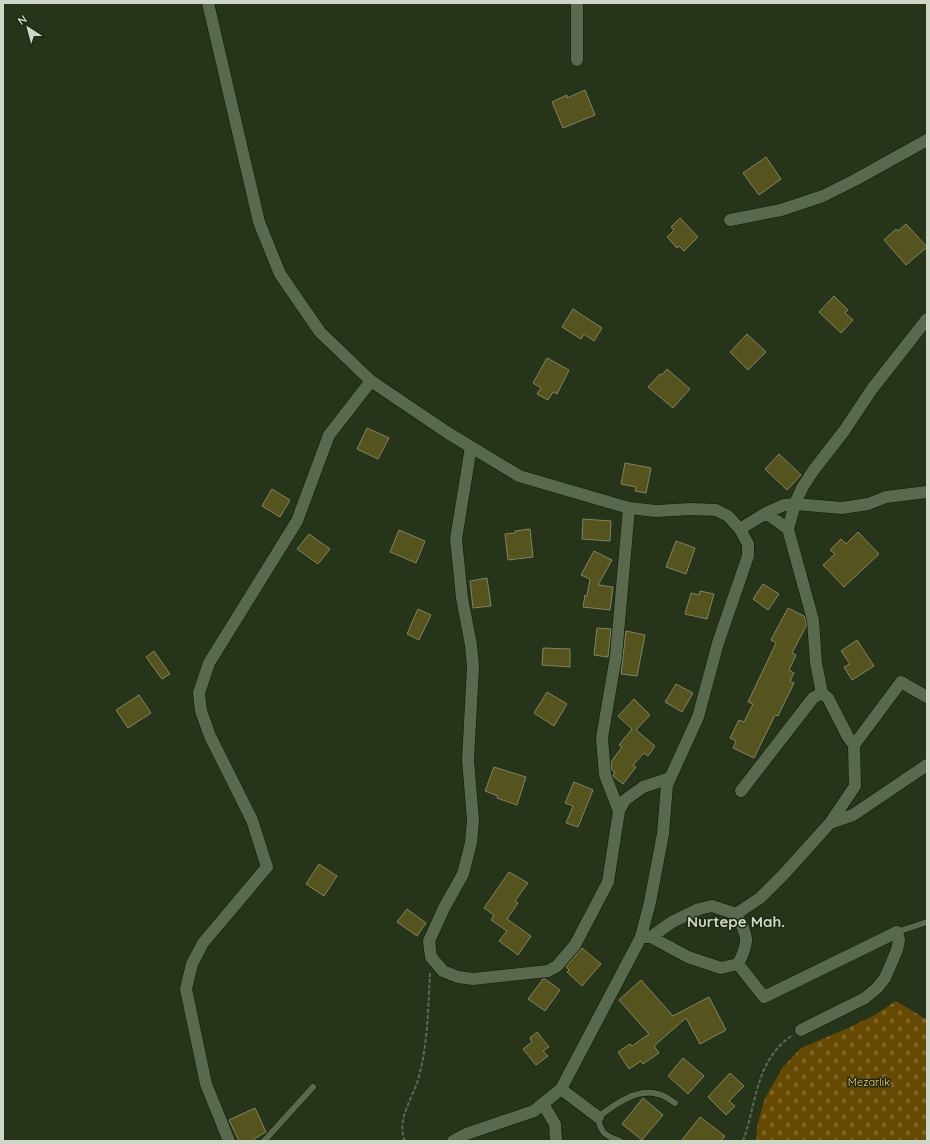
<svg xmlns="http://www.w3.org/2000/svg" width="930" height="1144" font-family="Quicksand,sans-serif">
	<defs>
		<pattern id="cemetery-stones" width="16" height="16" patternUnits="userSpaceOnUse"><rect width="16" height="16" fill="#664902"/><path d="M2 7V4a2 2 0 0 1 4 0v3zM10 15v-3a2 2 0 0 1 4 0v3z" fill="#7b6225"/></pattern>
	</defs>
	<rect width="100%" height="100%" fill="#26341a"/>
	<path fill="url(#cemetery-stones)" d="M 896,1001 L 927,1020 L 927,1141 L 756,1141 L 757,1126 L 765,1098 L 783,1067 L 801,1048 L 848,1028 L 873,1016 Z"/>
	<path fill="#55531e" stroke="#848363" d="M 585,90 L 595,115 L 563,128 L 552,102 L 567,95 L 567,98 Z
		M 766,157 L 781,179 L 759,195 L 743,173 Z
		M 680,218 L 698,237 L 684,251 L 679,246 L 677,248 L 667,237 L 674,230 L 671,227 Z
		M 906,224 L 927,247 L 906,265 L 884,240 L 896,229 L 898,231 Z
		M 834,296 L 848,310 L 845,313 L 853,320 L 841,333 L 819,312 Z
		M 573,309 L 602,328 L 594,341 L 584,334 L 581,339 L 562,327 Z
		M 747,334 L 766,352 L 748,370 L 730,352 Z
		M 547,358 L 569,370 L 557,394 L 553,392 L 548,400 L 537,394 L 541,388 L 533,383 Z
		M 667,369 L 690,389 L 673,408 L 648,387 L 660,374 L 662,375 Z
		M 367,428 L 389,438 L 378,459 L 357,449 Z
		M 779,454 L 801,475 L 787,490 L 765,469 Z
		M 625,463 L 651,468 L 646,493 L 635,491 L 636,487 L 621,484 Z
		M 272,489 L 290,500 L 280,517 L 262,506 Z
		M 583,519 L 611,521 L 610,541 L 582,539 Z
		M 530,529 L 533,557 L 508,560 L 505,534 L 515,533 L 515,531 Z
		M 399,530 L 425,541 L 416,563 L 390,552 Z
		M 858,532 L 879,554 L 844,587 L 823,565 L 835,554 L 830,550 L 841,539 L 846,544 Z
		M 309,534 L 330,549 L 318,564 L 297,549 Z
		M 676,541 L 695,548 L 686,574 L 666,567 Z
		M 594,551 L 612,560 L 598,585 L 613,587 L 610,610 L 583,607 L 585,595 L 587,596 L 590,579 L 581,575 Z
		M 487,578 L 491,606 L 473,608 L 470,581 Z
		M 763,584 L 779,594 L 768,610 L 753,599 Z
		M 700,591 L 714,594 L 707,619 L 685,614 L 691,593 L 699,595 Z
		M 788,608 L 804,616 L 806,621 L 806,626 L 792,653 L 796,655 L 789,670 L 794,673 L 790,681 L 794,683 L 778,716 L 775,715 L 754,758 L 733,748 L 736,741 L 730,738 L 739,720 L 744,722 L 753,704 L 748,702 L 776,643 L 771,640 Z
		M 418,609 L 431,615 L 419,640 L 407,634 Z
		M 597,628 L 611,629 L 608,657 L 594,655 Z
		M 626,631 L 645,635 L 637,676 L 621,674 Z
		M 857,640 L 874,666 L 852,680 L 844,667 L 850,664 L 841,651 Z
		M 543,648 L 570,649 L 570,667 L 542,665 Z
		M 154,651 L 170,674 L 162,679 L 146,657 Z
		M 676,684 L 693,693 L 682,712 L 665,702 Z
		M 547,692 L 567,704 L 554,726 L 534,713 Z
		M 139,695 L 151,713 L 128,728 L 116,710 Z
		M 634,699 L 650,715 L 636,730 L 655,746 L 648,756 L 644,753 L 633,765 L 636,767 L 623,784 L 614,777 L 613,775 L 615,772 L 612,770 L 611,762 L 622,747 L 619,745 L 632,729 L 618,716 Z
		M 494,767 L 526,777 L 517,805 L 497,798 L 498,796 L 485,791 Z
		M 574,782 L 593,790 L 578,827 L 566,823 L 573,806 L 565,803 Z
		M 319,864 L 337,876 L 324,896 L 306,884 Z
		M 509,872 L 528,883 L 515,901 L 518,903 L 507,919 L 531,936 L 518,955 L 499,941 L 507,931 L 491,920 L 494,915 L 484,908 Z
		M 407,909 L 426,923 L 417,936 L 397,922 Z
		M 582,948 L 601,964 L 582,986 L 567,972 L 569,970 L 566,967 Z
		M 543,979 L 545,979 L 560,990 L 545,1011 L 528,999 Z
		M 641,980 L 673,1016 L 709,997 L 726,1030 L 700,1044 L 686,1018 L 654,1046 L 659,1053 L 643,1064 L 641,1061 L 629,1069 L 618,1052 L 630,1044 L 632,1046 L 649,1034 L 619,1000 Z
		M 537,1032 L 549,1047 L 543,1051 L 548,1056 L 536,1065 L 523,1049 L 532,1042 L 530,1038 Z
		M 683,1058 L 704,1076 L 688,1094 L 668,1076 Z
		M 730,1073 L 744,1086 L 729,1101 L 735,1106 L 726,1115 L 708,1097 Z
		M 643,1098 L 663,1115 L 642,1140 L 622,1124 Z
		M 255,1108 L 266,1132 L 254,1139 L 255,1141 L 239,1141 L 229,1120 Z
		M 700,1117 L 725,1136 L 721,1141 L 681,1141 Z"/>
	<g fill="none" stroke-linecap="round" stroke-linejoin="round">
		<defs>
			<path id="lane" d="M 897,932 L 927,922
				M 264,1141 L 313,1087
				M 620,1141 C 606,1136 600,1133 598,1117 C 614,1105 636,1088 658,1094 C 664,1095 670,1100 675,1103"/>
			<path id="street" d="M 577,60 L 577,3
				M 730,220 L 781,210 L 823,196 L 855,180 L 927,140
				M 471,447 L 456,539 L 462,598 L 471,645 L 473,667 L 468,760 L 473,820 L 471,843 L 463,874 L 444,908 L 429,941 L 431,957 L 443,971 L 458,977 L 473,979 L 548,971 L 557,966 L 575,945 L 608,882 L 619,811 L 625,800 L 643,787 L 670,778
				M 766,513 L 788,529
				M 740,529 L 766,513 L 784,505 L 795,504 L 842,508 L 868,504 L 886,497 L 927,492
				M 854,745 L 901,682 L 927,697
				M 741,791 L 813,698 L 822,693
				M 619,811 L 605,775 L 602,738 L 616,656 L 629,508
				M 830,823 L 853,815 L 927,765
				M 736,914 C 748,936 750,941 738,964
				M 641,937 L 651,937 L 672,922 L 699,909 L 712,906 L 736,914 L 760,898 L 784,874 L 830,823 L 855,786 L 854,745 L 848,737 L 828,698 L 822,693 L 816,663 L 813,620 L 788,529 L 795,504 L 802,488 L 813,471 L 844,431 L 872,389 L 927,319
				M 651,937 L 688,957 L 721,968 L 738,964 L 764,997 L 897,932 L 899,940 L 897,950 L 885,978 L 877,988 L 865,998 L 801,1030
				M 561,1089 L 598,1117
				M 543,1104 L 555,1124 L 556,1141
				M 229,1141 L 206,1084 L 186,989 L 192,964 L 203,943 L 267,867 L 252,820 L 210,736 L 201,711 L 199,693 L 209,663 L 297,521 L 329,435 L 371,381"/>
			<path id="secondary" d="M 208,3 L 259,222 L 280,274 L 320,332 L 371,381 L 448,433 L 519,476 L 629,508 L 656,511 L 691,509 L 716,510 L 728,516 L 740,529 L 748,544 L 748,556 L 718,643 L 698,717 L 667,785 L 663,834 L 650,902 L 641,937 L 561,1089 L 534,1111 L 466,1134 L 453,1141"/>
		</defs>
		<use href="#lane" stroke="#0f1b04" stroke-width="7"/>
		<use href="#street" stroke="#0f1b04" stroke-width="13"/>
		<use href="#secondary" stroke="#0f1b04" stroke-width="13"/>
		<path stroke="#5d6952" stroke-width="2" stroke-dasharray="4 2" stroke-linecap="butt" d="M 405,1141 C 396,1121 412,1099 418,1080 C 428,1045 428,1008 430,973
			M 743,1141 C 757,1103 755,1060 793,1035"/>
		<use href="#lane" stroke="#59694d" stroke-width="6"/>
		<use href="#street" stroke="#59694d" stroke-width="12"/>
		<use href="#secondary" stroke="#59694d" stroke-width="12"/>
	</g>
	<g text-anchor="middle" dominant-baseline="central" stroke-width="3" stroke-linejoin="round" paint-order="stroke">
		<g font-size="11" fill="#f6c76b" stroke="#1d2911">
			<text x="869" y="1082">Mezarlık</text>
		</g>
		<g font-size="15" font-weight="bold" fill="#ced7c7" stroke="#1d2911">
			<text x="736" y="921">Nurtepe Mah.</text>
		</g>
	</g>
	<rect width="930" height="1144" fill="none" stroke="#ced7c7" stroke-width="8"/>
	<g transform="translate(28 28) rotate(324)" stroke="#1d2911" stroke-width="3" paint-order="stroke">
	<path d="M0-3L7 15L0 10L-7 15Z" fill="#ced7c7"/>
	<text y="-6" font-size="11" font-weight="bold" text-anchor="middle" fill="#ced7c7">N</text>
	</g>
</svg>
